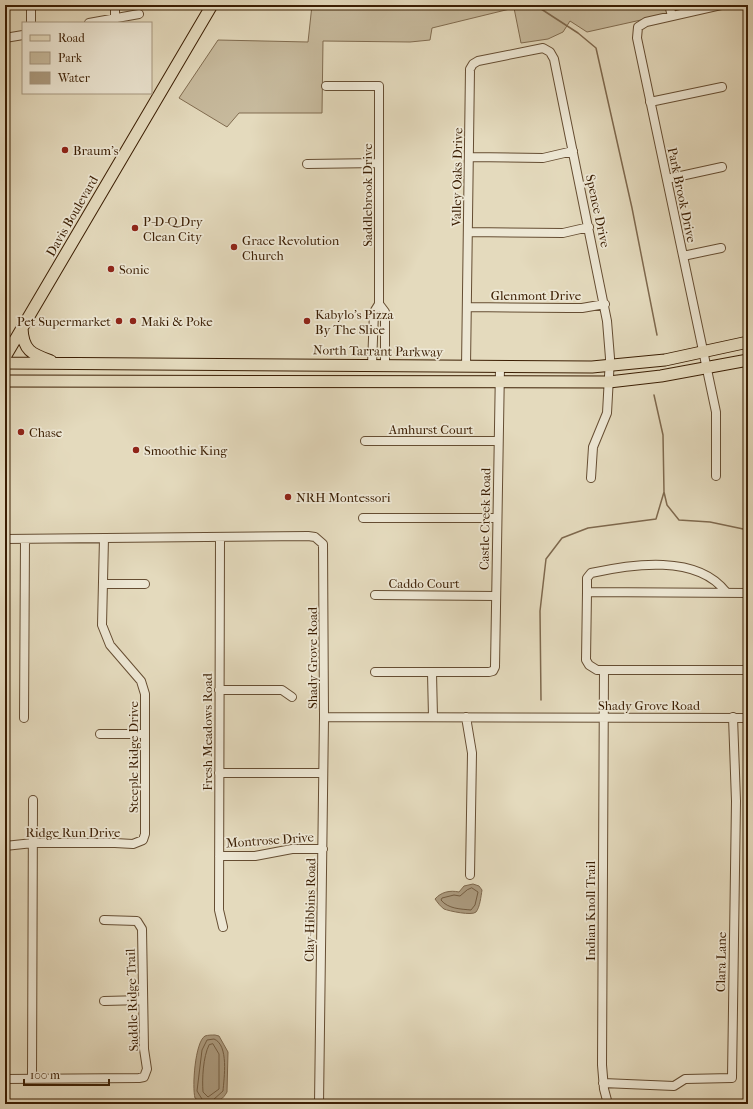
<svg xmlns="http://www.w3.org/2000/svg" width="753" height="1109" font-family="'IM FELL French Canon',serif">
	<rect width="100%" height="100%" fill="#e4dabd"/>
	<filter id="stains"><feTurbulence type="fractalNoise" baseFrequency=".005" numOctaves="4"/><feColorMatrix values="0 0 0 0 .2 0 0 0 0 .09 0 0 0 0 .02 0 0 0 .5 -.17"/></filter>
	<radialGradient id="worn" r=".72"><stop offset=".6" stop-color="#630" stop-opacity="0"/><stop offset="1" stop-color="#630" stop-opacity=".3"/></radialGradient>
	<path fill="#c7ba9d" stroke="#816c50" d="M 312,5 L 666,5 L 668,14 L 587,32 L 570,21 L 563,32 L 548,39 L 521,43 L 514,8 L 432,28 L 430,40 L 410,42 L 323,41 L 322,113 L 239,113 L 227,127 L 179,98 L 218,40 L 308,42 Z"/>
	<path fill="#ab9a7e" stroke="#7e684d" d="M 473,884 L 479,886 L 482,890 C 481,896 480,907 476,912 C 472,916 449,911 444,909 C 440,906 438,903 435,899 C 441,892 450,890 459,892 L 464,886 Z
		M 215,1035 L 219,1036 L 228,1052 L 227,1092 C 220,1105 206,1107 195,1098 C 192,1087 195,1042 205,1036 C 208,1035 212,1035 215,1035 Z"/>
	<g fill="none" stroke-linecap="round" stroke-linejoin="round">
		<path stroke="#735c40" stroke-width="1" d="M 472,888 L 478,892 L 475,905 L 471,910 C 461,909 448,909 441,900 L 442,898 L 454,895 L 460,896 L 467,890 Z
			M 213,1044 L 219,1054 L 219,1089 L 208,1097 L 203,1092 C 202,1079 203,1057 209,1045 Z
			M 205,1104 L 197,1091 L 202,1050 L 207,1040 L 214,1039 C 229,1045 224,1078 223,1091 L 213,1100 L 212,1104"/>
		<path stroke="#7e684d" stroke-width="1.5" d="M 535,5 L 578,33 L 596,48 L 632,208 L 657,335
			M 664,492 L 667,505 L 679,520 L 710,522 L 748,530
			M 541,700 L 540,611 L 546,559 L 562,538 L 588,528 L 656,519 L 664,492 L 663,435 L 654,395"/>
		<defs>
			<path id="minor" d="M 31,5 L 31,23
				M 115,5 L 115,18
				M 669,5 L 672,16
				M 89,23 L 139,14
				M 5,38 L 23,35
				M 326,86 L 379,86 L 379,304 L 374,312 L 372,365
				M 650,102 L 722,87
				M 469,157 L 543,158 L 573,151
				M 307,164 L 379,163
				M 667,179 L 722,167
				M 468,232 L 563,233 L 589,227
				M 683,256 L 721,248
				M 379,304 L 385,312 L 385,365
				M 467,307 L 569,308 L 582,308 L 605,304
				M 466,367 L 470,69 L 473,64 L 478,61 L 543,48 L 550,52 L 554,59 L 607,321 L 610,358 L 607,413 L 593,447 L 591,478
				M 365,441 L 498,441
				M 716,476 L 716,412 L 637,38 L 638,27 L 646,22 L 721,5
				M 363,518 L 497,518
				M 220,537 L 219,910 L 223,927
				M 5,539 L 308,536 L 315,537 L 323,544 L 324,717 L 319,1104
				M 104,584 L 145,584
				M 587,592 L 587,578 L 591,573 C 632,564 697,554 726,592
				M 748,593 L 587,592 L 586,660 L 589,665 L 597,670 L 748,670
				M 375,595 L 496,596
				M 604,670 L 602,1065 L 604,1089 L 608,1104
				M 375,672 L 489,672 L 493,671 L 495,667 L 500,367
				M 432,673 L 433,717
				M 219,690 L 282,690 L 292,697
				M 324,717 L 748,718
				M 466,717 L 472,753 L 470,875
				M 24,718 L 25,539
				M 100,734 L 145,734
				M 219,773 L 323,773
				M 5,846 L 33,843 L 115,843 L 133,844 L 143,840 L 145,834 L 145,694 L 141,681 L 110,645 L 102,625 L 104,538
				M 219,856 L 255,856 L 292,849 L 323,849
				M 104,1001 L 143,1000
				M 5,1079 L 139,1078 L 144,1077 L 147,1069 L 144,1049 L 142,929 L 137,921 L 104,920
				M 32,1079 L 33,800
				M 603,1083 L 674,1086 L 685,1079 L 732,1078 L 736,801 L 733,717"/>
			<path id="major" d="M 22,328 C 23,351 32,354 51,361
				M 5,357 L 212,5
				M 5,363 L 592,367 L 665,360 L 748,342
				M 5,381 L 609,382 L 661,376 L 748,360"/>
		</defs>
		<use href="#minor" stroke="#654d32" stroke-width="10"/>
		<use href="#major" stroke="#3b1e03" stroke-width="13"/>
		<use href="#minor" stroke="#ede7d4" stroke-width="8"/>
		<use href="#major" stroke="#e4dabd" stroke-width="11"/>
	</g>
	<g fill="#8f2418" stroke="#ede7d4" stroke-width="1.5">
		<circle cx="65" cy="150" r="4"/>
		<circle cx="135" cy="228" r="4"/>
		<circle cx="234" cy="247" r="4"/>
		<circle cx="111" cy="269" r="4"/>
		<circle cx="119" cy="321" r="4"/>
		<circle cx="133" cy="321" r="4"/>
		<circle cx="307" cy="321" r="4"/>
		<circle cx="21" cy="432" r="4"/>
		<circle cx="136" cy="450" r="4"/>
		<circle cx="288" cy="497" r="4"/>
	</g>
	<g text-anchor="middle" dominant-baseline="central" stroke-width="3.5" stroke-linejoin="round" paint-order="stroke">
		<g font-size="13" fill="#3b1e03" stroke="#ede7d4" text-anchor="start">
			<text x="73" y="150">Braum's</text>
			<text x="143" y="221">P-D-Q Dry<tspan x="143" dy="15">Clean City</tspan></text>
			<text x="242" y="240">Grace Revolution<tspan x="242" dy="15">Church</tspan></text>
			<text x="119" y="269">Sonic</text>
			<text x="315" y="314">Kabylo's Pizza<tspan x="315" dy="15">By The Slice</tspan></text>
			<text x="111" y="321" text-anchor="end">Pet Supermarket</text>
			<text x="141" y="321">Maki &amp; Poke</text>
			<text x="29" y="432">Chase</text>
			<text x="144" y="450">Smoothie King</text>
			<text x="296" y="497">NRH Montessori</text>
		</g>
		<g font-size="13" fill="#3b1e03" stroke="#ede7d4">
			<text transform="translate(457 177) rotate(-89)">Valley Oaks Drive</text>
			<text transform="translate(367 195) rotate(-90)">Saddlebrook Drive</text>
			<text transform="translate(682 195) rotate(78)">Park Brook Drive</text>
			<text transform="translate(598 211) rotate(78)">Spence Drive</text>
			<text transform="translate(72 216) rotate(-60)">Davis Boulevard</text>
			<text x="536" y="295">Glenmont Drive</text>
			<text transform="translate(378 351) rotate(1)">North Tarrant Parkway</text>
			<text x="431" y="429">Amhurst Court</text>
			<text transform="translate(485 519) rotate(-89)">Castle Creek Road</text>
			<text x="424" y="583">Caddo Court</text>
			<text transform="translate(312 658) rotate(-90)">Shady Grove Road</text>
			<text x="649" y="705">Shady Grove Road</text>
			<text transform="translate(207 732) rotate(-90)">Fresh Meadows Road</text>
			<text transform="translate(133 757) rotate(-90)">Steeple Ridge Drive</text>
			<text x="73" y="832">Ridge Run Drive</text>
			<text transform="translate(270 840) rotate(-4)">Montrose Drive</text>
			<text transform="translate(310 910) rotate(-89)">Clay-Hibbins Road</text>
			<text transform="translate(590 911) rotate(-90)">Indian Knoll Trail</text>
			<text transform="translate(721 962) rotate(-89)">Clara Lane</text>
			<text transform="translate(132 1000) rotate(-92)">Saddle Ridge Trail</text>
		</g>
	</g>
	<rect width="753" height="1109" fill="none" stroke="#e4dabd" stroke-width="20"/>
	<rect x="6" y="6" width="741" height="1097" fill="none" stroke="#3b1e03" stroke-width="2"/>
	<rect x="10" y="10" width="733" height="1089" fill="none" stroke="#3b1e03"/>
	<rect x="22" y="22" width="130" height="72" fill="#ede7d4" stroke="#a69780"/>
	<rect x="30" y="35" width="20" height="6" fill="#e4dabd" stroke="#a69780"/>
	<text x="58" y="42" font-size="12" fill="#3b1e03">Road</text>
	<rect x="30" y="52" width="20" height="12" fill="#c7ba9d" stroke="#a69780"/>
	<text x="58" y="62" font-size="12" fill="#3b1e03">Park</text>
	<rect x="30" y="72" width="20" height="12" fill="#ab9a7e" stroke="#a69780"/>
	<text x="58" y="82" font-size="12" fill="#3b1e03">Water</text>
	<path d="M24 1079v6h85v-6" fill="none" stroke="#3b1e03" stroke-width="2"/>
	<text x="30" y="1079" font-size="12" fill="#3b1e03" stroke="#ede7d4" stroke-width="3" paint-order="stroke">100 m</text>
	<rect width="100%" height="100%" filter="url(#stains)"/>
	<rect width="100%" height="100%" fill="url(#worn)"/>
</svg>
